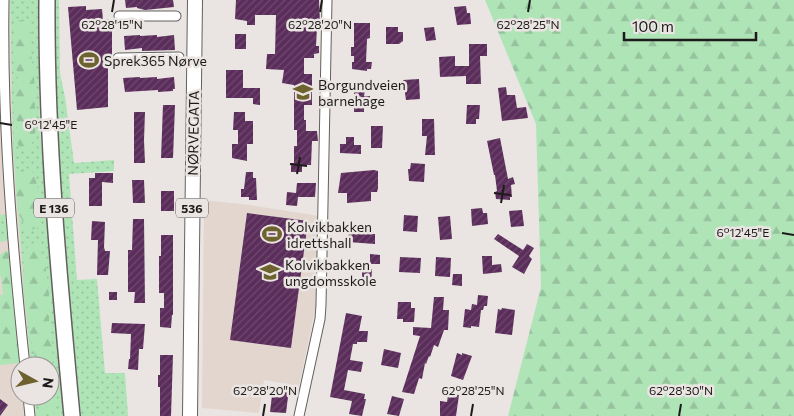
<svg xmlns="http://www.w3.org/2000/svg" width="794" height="416" font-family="Commissioner,sans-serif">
	<defs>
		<pattern id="grass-dots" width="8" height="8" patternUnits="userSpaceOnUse" patternTransform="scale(1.25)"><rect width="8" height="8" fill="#afe4b7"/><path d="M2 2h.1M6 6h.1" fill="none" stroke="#96c39d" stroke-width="1.8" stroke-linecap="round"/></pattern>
		<pattern id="forest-firs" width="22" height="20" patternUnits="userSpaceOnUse" patternTransform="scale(1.25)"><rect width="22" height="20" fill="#afe4b7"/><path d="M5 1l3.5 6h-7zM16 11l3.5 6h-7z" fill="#96c39d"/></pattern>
		<pattern id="building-hatch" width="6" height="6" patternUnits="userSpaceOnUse" patternTransform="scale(1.25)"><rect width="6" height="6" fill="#5b2d5b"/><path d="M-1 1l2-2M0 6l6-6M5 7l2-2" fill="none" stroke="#6e496e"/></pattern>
	</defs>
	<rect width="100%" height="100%" fill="#eae5e2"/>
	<path fill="#e3d6cf" d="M 0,0 L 10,0 L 13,149 L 31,366 L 20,366 L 20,396 L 34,396 L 36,416 L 0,416 Z
		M 204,200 L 250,205 L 319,216 L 316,305 L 299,386 L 264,380 L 259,413 L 202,408 Z"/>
	<path fill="url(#grass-dots)" d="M 10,0 L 38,0 L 40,128 L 50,251 L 65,416 L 36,416 L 34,396 L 50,396 L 50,366 L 31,366 L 30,358 L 13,149 Z
		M 55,0 L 59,0 L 60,73 L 65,97 L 74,163 L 114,160 L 114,171 L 69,174 L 77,280 L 97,279 L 105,373 L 125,373 L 128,416 L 81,416 L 58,177 Z
		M 6,214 L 9,240 L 0,242 L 0,215 Z"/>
	<path fill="url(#forest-firs)" d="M 485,0 L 794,0 L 794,416 L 508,416 L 541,287 L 536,124 Z
		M 25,19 L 29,24 L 31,36 L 31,55 L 34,72 L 35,108 L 37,121 L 34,140 L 28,149 L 20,148 L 16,141 L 17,121 L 14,111 L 18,74 L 14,63 L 13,50 L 13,38 L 18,21 Z
		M 25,168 L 33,172 C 38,185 45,214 40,227 L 30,230 L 25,228 L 22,219 L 18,214 L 15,178 L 20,171 Z
		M 38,242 L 45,261 L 49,293 L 49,325 L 52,336 L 53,375 L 57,399 L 53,416 L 40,416 L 39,396 L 50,396 L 50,366 L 37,366 C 31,336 22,304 23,273 C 24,263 26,254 28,245 Z
		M 5,251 L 10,252 L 20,363 L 0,365 L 0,295 L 3,295 L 1,276 L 0,276 L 0,255 Z"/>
	<path fill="url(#building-hatch)" d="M 125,0 L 173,0 L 174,7 L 145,10 L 137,8 L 137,7 L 126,8 Z
		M 236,0 L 319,0 L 320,23 L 318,28 L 317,28 L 316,46 L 319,46 L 319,53 L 314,54 L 314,58 L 304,58 L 304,74 L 312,74 L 312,105 L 304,105 L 304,120 L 306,120 L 306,131 L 317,131 L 318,141 L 312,141 L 311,165 L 302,165 L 302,172 L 291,172 L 291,163 L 294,163 L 294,146 L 297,146 L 297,130 L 294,130 L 294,85 L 282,83 L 284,70 L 266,69 L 267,54 L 275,54 L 276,15 L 255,15 L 255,25 L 247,25 L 247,21 L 235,19 Z
		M 86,6 L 86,10 L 102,9 L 103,20 L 112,19 L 112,59 L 108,59 L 108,107 L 77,110 L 68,7 Z
		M 466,6 L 467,13 L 470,13 L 471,24 L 457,25 L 454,7 Z
		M 354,23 L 370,23 L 370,38 L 367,39 L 366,62 L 372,62 L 371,69 L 367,69 L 367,71 L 352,69 L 352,62 L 354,62 L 354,56 L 351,56 L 351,47 L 354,47 Z
		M 386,27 L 398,27 L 398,32 L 403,32 L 403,41 L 399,44 L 386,44 Z
		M 434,27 L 436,40 L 426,41 L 424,28 Z
		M 235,34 L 246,34 L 246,49 L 235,49 Z
		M 140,35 L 140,36 L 157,35 L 157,37 L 174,35 L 175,50 L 142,51 L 142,48 L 125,50 L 124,36 Z
		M 469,44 L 487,44 L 487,56 L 480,56 L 481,84 L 466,84 L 466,76 L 440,77 L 439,57 L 455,56 L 455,66 L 469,66 Z
		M 226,70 L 243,70 L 243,88 L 260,88 L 260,105 L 253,104 L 253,98 L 226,98 Z
		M 140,77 L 140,78 L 157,77 L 157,79 L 174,77 L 175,89 L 173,89 L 173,91 L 158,92 L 158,90 L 125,92 L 123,78 Z
		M 419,79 L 420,99 L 406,100 L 403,80 Z
		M 506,87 L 507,95 L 515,95 L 517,108 L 526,107 L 528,118 L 502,121 L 498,88 Z
		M 354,90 L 365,90 L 364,96 L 370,96 L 369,105 L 364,105 L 364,112 L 354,112 Z
		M 163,105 L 175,105 L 173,158 L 161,158 Z
		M 467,105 L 480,105 L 479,119 L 476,119 L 476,124 L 466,124 Z
		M 134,112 L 145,112 L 144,140 L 145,163 L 134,163 Z
		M 234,112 L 245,112 L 245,121 L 253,121 L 253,144 L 247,144 L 247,161 L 232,158 L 232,144 L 238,144 L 238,130 L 233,130 Z
		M 422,119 L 434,119 L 435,155 L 425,155 L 427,136 L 422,136 Z
		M 371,126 L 383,126 L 382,148 L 371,148 Z
		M 346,137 L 354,137 L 354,145 L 361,145 L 361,154 L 340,153 L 340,144 L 346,144 Z
		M 500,138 L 508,179 L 513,177 L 515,184 L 511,185 L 512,197 L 510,197 L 510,200 L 496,199 L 495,192 L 497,191 L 495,175 L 494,175 L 487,141 Z
		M 411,163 L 425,164 L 424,182 L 409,181 L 408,169 L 410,169 Z
		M 374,170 L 378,171 L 378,188 L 377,192 L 371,192 L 371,201 L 347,203 L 347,193 L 338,193 L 341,173 Z
		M 246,172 L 253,172 L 253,178 L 256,178 L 257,200 L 249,200 L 249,197 L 241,197 L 241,189 L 244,189 Z
		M 95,173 L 113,173 L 113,183 L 102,182 L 102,206 L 89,206 L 89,178 L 95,178 Z
		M 132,180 L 144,180 L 145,203 L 133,203 Z
		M 297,183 L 316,183 L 315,197 L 298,197 L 297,206 L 286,205 L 287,192 L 296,193 Z
		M 161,191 L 174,191 L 174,211 L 161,211 Z
		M 482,208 L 483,213 L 487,213 L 488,224 L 472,226 L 471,209 Z
		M 522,210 L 524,226 L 511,227 L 509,211 Z
		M 247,213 L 308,221 L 291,348 L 230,340 Z
		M 404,215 L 418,216 L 417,232 L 403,231 Z
		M 450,216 L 452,239 L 440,240 L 438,217 Z
		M 133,219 L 144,219 L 145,303 L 134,303 L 135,292 L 128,292 L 128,250 L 132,250 Z
		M 92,221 L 105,222 L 104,247 L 105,251 L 110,251 L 108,275 L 97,275 L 98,240 L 91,240 Z
		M 355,223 L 367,224 L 367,234 L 375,234 L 375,244 L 348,242 L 349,230 L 354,231 Z
		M 498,234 L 523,250 L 527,244 L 534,248 L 529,256 L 532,259 L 524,274 L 512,267 L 519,256 L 494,239 Z
		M 161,235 L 173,235 L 173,315 L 172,315 L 171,328 L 160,327 L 160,308 L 164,308 L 164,293 L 159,293 L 159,256 L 161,256 Z
		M 370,254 L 380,255 L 380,264 L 370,264 Z
		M 482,256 L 492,256 L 492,265 L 501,264 L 502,272 L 483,274 Z
		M 400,257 L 421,258 L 420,273 L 399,272 Z
		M 436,257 L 451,258 L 450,277 L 435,276 Z
		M 362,268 L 372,269 L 371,287 L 355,286 L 355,277 L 362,277 Z
		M 453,274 L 462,274 L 462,286 L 452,285 Z
		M 109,292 L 117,292 L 117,300 L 109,300 Z
		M 478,295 L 488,296 L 487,306 L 484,306 L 483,310 L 481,310 L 479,327 L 471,326 L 471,328 L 463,327 L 465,309 L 471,310 L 472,304 L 477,305 Z
		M 434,297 L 444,297 L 443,310 L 449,310 L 448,330 L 444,330 L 438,347 L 434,345 L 430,357 L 429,356 L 426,364 L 425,363 L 422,379 L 419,378 L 414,394 L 402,392 L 420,336 L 413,335 L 413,327 L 431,328 Z
		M 398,302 L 411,302 L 411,308 L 415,308 L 414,322 L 403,322 L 403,319 L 397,319 Z
		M 502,308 L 515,310 L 512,335 L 495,333 L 498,309 L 501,310 Z
		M 346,313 L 362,316 L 359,331 L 368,331 L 367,342 L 357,342 L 357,344 L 353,344 L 350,360 L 363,362 L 361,372 L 348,370 L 344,390 L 365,394 L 364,399 L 366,399 L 362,416 L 349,414 L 352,401 L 330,397 Z
		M 112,323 L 145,324 L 143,349 L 139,349 L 138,370 L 128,369 L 129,359 L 130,359 L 131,334 L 111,333 Z
		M 384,349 L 401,353 L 398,368 L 381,365 Z
		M 457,353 L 462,355 L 462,353 L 472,356 L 463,380 L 451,376 Z
		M 160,355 L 173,355 L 171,416 L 160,416 L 160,387 L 158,387 L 158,375 L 160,375 Z
		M 273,387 L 289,389 L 286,413 L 270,412 Z
		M 449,389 L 453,394 L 459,395 L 456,416 L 440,416 L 440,401 L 447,402 Z
		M 392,396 L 404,399 L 399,416 L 387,414 Z
		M 0,399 L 8,405 L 0,416 Z"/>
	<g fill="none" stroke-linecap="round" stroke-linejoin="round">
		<defs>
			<path id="minor" d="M 4,0 C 2,122 12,244 25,366
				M 119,16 L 176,16
				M 118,58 L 179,57
				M 28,396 L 30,416
				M 299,416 L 320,319 L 321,305 L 327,0"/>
			<path id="primary" d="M 190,416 L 195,0"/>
			<path id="trunk" d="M 47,0 C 46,139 59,277 72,416"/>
		</defs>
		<use href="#minor" stroke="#64605d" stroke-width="11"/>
		<use href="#primary" stroke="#64605d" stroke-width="16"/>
		<use href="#trunk" stroke="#64605d" stroke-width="18"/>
		<use href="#minor" stroke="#fff" stroke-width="9"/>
		<use href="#primary" stroke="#fff" stroke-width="14"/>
		<use href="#trunk" stroke="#fff" stroke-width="15"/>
	</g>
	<path fill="none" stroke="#1d1b1a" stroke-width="2" d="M 112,12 L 114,0M 320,12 L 322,0M 528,12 L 530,0M 0,123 L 12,125M 290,164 L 307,166M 297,174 L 300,157M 494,193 L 511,195M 501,203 L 504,185M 782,233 L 794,235M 263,416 L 265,404M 471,416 L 473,404M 679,416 L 681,404"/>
	<defs>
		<symbol id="stadium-bare" viewBox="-9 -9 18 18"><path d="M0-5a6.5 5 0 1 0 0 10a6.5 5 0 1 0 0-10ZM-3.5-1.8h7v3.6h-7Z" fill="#6e622f" stroke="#eae5e2" stroke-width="2.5" paint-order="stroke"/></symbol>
		<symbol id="school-bare" viewBox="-9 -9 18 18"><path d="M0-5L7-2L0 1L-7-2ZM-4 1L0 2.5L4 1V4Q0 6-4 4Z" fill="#6e622f" stroke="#eae5e2" stroke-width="2.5" paint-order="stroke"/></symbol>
	</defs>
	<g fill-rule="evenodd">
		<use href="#stadium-bare" x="75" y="46" width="28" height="28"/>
		<use href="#school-bare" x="289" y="78" width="28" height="28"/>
		<use href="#stadium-bare" x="258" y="220" width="28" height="28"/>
		<use href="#school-bare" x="256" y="258" width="28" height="28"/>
	</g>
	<g text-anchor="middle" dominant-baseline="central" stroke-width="5" stroke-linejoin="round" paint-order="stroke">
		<g fill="#eae5e2" stroke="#5a5856" stroke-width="1">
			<rect x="34" y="198.5" width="40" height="19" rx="4"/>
			<rect x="176" y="198.5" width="32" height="19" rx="4"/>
		</g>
		<g font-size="12" font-weight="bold" fill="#1d1b1a">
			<text x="54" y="208">E 136</text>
			<text x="192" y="208">536</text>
		</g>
		<g font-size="14" fill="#1d1b1a" stroke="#eae5e2" text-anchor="start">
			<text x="104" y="60">Sprek365 Nørve</text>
			<text x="318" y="84">Borgundveien<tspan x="318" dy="16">barnehage</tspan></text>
			<text x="287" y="226">Kolvikbakken<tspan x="287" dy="16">idrettshall</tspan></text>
			<text x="285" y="264">Kolvikbakken<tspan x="285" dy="16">ungdomsskole</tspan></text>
		</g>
		<g font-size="14" fill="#1d1b1a" stroke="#eae5e2">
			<text transform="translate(193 133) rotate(-89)">NØRVEGATA</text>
		</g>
	</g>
	<g font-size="12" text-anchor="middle" fill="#1d1b1a" stroke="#eae5e2" stroke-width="5" stroke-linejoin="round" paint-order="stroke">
		<text x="112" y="29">62°28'15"N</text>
		<text x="320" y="29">62°28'20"N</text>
		<text x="528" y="29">62°28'25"N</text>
		<text x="51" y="129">6°12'45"E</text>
		<text x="743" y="237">6°12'45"E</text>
		<text x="265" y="395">62°28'20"N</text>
		<text x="473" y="395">62°28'25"N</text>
		<text x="681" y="395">62°28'30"N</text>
	</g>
	<g transform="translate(35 381) rotate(98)"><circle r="24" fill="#eae5e2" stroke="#989492"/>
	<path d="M0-4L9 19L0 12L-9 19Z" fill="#6e622f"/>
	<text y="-8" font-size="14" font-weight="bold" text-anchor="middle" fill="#1d1b1a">N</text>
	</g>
	<path d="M624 32v8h132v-8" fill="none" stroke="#1d1b1a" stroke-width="2.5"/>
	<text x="632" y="32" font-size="15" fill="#1d1b1a" stroke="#eae5e2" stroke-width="4" paint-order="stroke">100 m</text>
</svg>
